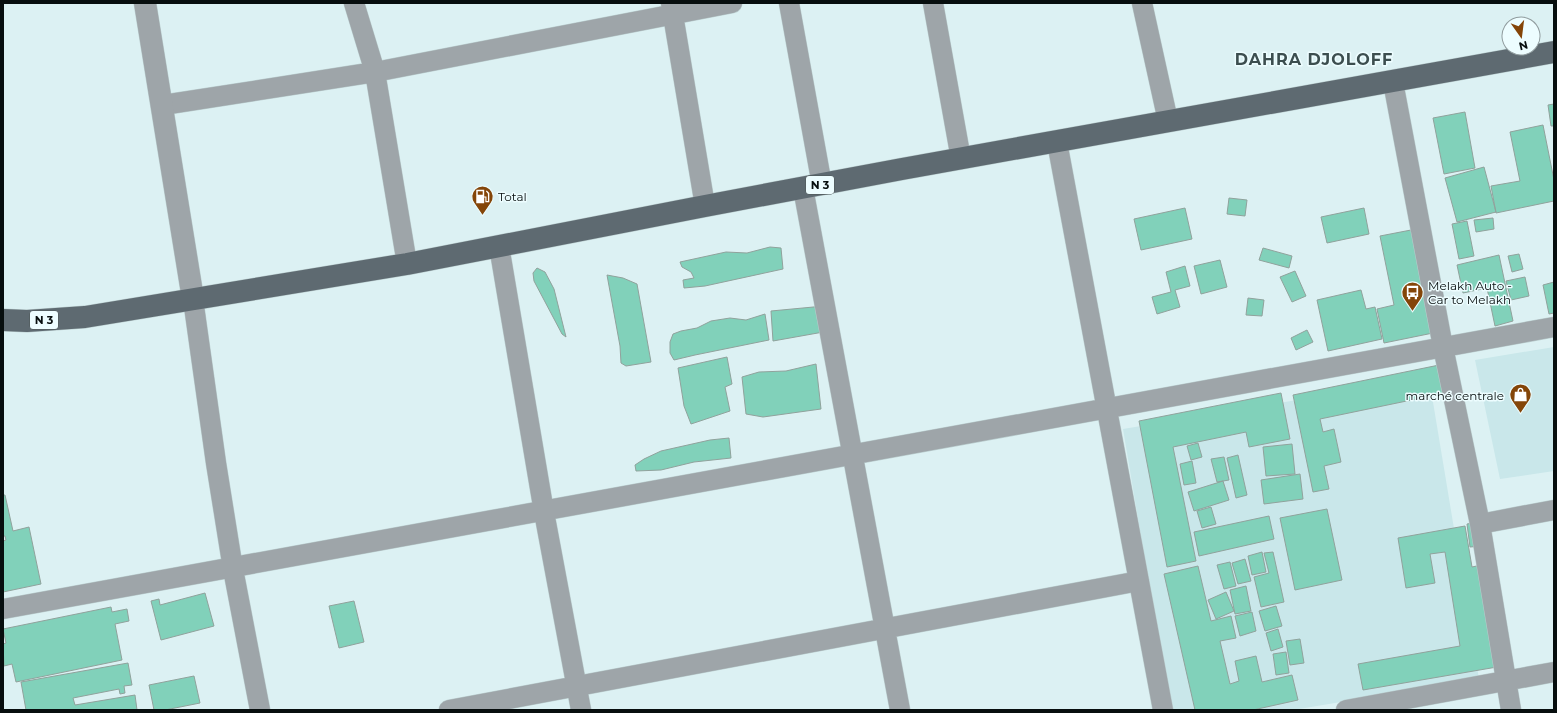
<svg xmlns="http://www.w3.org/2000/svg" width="1557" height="713" font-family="Montserrat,sans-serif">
	<rect width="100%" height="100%" fill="#dcf1f3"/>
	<path fill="#c9e7ea" d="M 1554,347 L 1554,471 L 1500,479 L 1475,360 Z
		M 1429,378 L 1479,679 L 1293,710 L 1170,710 L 1123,429 Z"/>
	<path fill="#81d1ba" stroke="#90a29c" d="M 1554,104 L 1554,126 L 1551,126 L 1548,105 Z
		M 1465,112 L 1475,168 L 1444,174 L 1433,118 Z
		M 1543,125 L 1554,180 L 1554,201 L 1496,213 L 1491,186 L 1520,181 L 1510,132 Z
		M 1484,167 L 1496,212 L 1457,222 L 1445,178 Z
		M 1229,198 L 1247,200 L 1245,216 L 1227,214 Z
		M 1185,208 L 1192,239 L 1141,250 L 1134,219 Z
		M 1364,208 L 1369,234 L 1327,243 L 1321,217 Z
		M 1493,218 L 1494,229 L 1476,232 L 1474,220 Z
		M 1467,221 L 1474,256 L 1459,259 L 1452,224 Z
		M 1411,230 L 1433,333 L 1384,343 L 1377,309 L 1394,305 L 1380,236 Z
		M 770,247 L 781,248 L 783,269 L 705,286 L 684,288 L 683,280 L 694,278 L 691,272 L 682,267 L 680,262 L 726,252 L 747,253 Z
		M 1263,248 L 1292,256 L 1289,268 L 1259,260 Z
		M 1519,254 L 1523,269 L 1512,272 L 1508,256 Z
		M 1499,255 L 1513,321 L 1495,326 L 1487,288 L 1463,293 L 1457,265 Z
		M 1220,260 L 1227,287 L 1201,294 L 1194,266 Z
		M 1185,266 L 1190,286 L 1175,290 L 1180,307 L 1157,314 L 1152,297 L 1171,292 L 1166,272 Z
		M 537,268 L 545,272 L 554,289 L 566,337 L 562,334 L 534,281 L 533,273 Z
		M 1295,271 L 1306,296 L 1292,302 L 1280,277 Z
		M 607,275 L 623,278 L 637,284 L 651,362 L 626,366 L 621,363 L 620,346 Z
		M 1525,277 L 1529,296 L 1511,300 L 1506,281 Z
		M 1554,282 L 1554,313 L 1549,314 L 1543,285 Z
		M 1361,290 L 1366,309 L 1375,307 L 1382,339 L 1328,351 L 1317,300 Z
		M 1248,298 L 1264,300 L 1262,316 L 1246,315 Z
		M 824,306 L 829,331 L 773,341 L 771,311 Z
		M 765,314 L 769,340 L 695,355 L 674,360 L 670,353 L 670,342 L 673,334 L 681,331 L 697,328 L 711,321 L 730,318 L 746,320 Z
		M 1307,330 L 1313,342 L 1296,350 L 1291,338 Z
		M 727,357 L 732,384 L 725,387 L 730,411 L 691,424 L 684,406 L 678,368 Z
		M 816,364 L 821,409 L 763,417 L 746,414 L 742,377 L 759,372 L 786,371 Z
		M 1444,364 L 1450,392 L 1320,419 L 1323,432 L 1334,429 L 1341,462 L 1324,466 L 1329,489 L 1313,492 L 1293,395 Z
		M 1281,393 L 1290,439 L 1249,447 L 1246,432 L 1173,447 L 1196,561 L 1167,567 L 1139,421 Z
		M 729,438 L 731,458 L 694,462 L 661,470 L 636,471 L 635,465 L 644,459 L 661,451 L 710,440 Z
		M 1198,443 L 1202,457 L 1191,460 L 1187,446 Z
		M 1292,444 L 1295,474 L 1266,476 L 1263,447 Z
		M 1238,455 L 1247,495 L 1236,498 L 1227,458 Z
		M 1224,457 L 1229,480 L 1217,482 L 1211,459 Z
		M 1192,461 L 1196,483 L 1184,485 L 1180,464 Z
		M 1300,474 L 1303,499 L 1264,504 L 1261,480 Z
		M 1223,481 L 1229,500 L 1194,511 L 1188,492 Z
		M 3,495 L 5,495 L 13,531 L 29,527 L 41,584 L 3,592 L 3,541 L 6,540 L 5,536 L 3,536 Z
		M 1211,507 L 1216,524 L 1202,528 L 1197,511 Z
		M 1327,509 L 1342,580 L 1295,590 L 1280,518 Z
		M 1269,516 L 1274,539 L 1199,556 L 1194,532 Z
		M 1479,522 L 1482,546 L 1470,547 L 1467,524 Z
		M 1465,526 L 1472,567 L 1486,564 L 1497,667 L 1363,690 L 1358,664 L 1460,646 L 1445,552 L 1430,554 L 1435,583 L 1406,588 L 1398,538 Z
		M 1262,552 L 1266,572 L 1252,575 L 1248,556 Z
		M 1273,552 L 1284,602 L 1261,607 L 1254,577 L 1269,573 L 1264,553 Z
		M 1245,559 L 1251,581 L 1238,584 L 1232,563 Z
		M 1230,562 L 1236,586 L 1224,589 L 1217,565 Z
		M 1198,566 L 1211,621 L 1231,616 L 1236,638 L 1220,641 L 1230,684 L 1239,681 L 1235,661 L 1256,656 L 1262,682 L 1292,675 L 1298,700 L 1253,710 L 1195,710 L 1164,574 Z
		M 1246,586 L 1251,611 L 1235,614 L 1230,590 Z
		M 1226,592 L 1234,611 L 1216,619 L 1208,600 Z
		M 205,593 L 214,626 L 161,640 L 151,601 L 159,599 L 160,605 Z
		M 354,601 L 364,642 L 339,648 L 329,606 Z
		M 1276,606 L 1282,626 L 1265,631 L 1259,611 Z
		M 111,607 L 112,612 L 127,609 L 129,621 L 115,624 L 122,660 L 16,682 L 12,664 L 4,666 L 3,644 L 6,643 L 3,629 Z
		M 1252,612 L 1256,631 L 1240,636 L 1235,616 Z
		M 1278,629 L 1283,647 L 1271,651 L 1266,633 Z
		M 1300,639 L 1304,663 L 1290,665 L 1286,641 Z
		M 1286,652 L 1289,673 L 1276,675 L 1273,654 Z
		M 128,663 L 132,685 L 124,686 L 125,693 L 120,694 L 119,689 L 73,698 L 75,705 L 135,695 L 137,710 L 26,710 L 21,682 Z
		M 194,676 L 200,703 L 165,710 L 154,710 L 149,685 Z"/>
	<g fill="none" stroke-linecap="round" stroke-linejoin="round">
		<defs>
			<path id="minor" d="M 354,3 L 375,72 L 407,264
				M 671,3 L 705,206
				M 789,3 L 822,185
				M 933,3 L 961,159
				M 1142,3 L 1168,121
				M 1393,82 L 1443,347 L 1480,524 L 1511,710
				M 163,105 L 375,72 L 732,3
				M 1057,142 L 1163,710
				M 803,188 L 900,710
				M 499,246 L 544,512 L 581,710
				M 193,299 L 216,463 L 233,569 L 260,710
				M 1480,524 L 1554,510
				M 3,609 L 1554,327
				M 449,710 L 1139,581
				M 1346,710 L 1554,672"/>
			<path id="tertiary" d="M 145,3 L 193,299"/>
			<path id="primary" d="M 3,320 L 27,321 L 85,317 L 407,264 L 705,206 L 902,169 L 1554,52"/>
		</defs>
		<use href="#minor" stroke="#bacdce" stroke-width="21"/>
		<use href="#tertiary" stroke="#bacdce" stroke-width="23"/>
		<use href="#primary" stroke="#bacdce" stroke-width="23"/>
		<use href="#minor" stroke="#9ea5a9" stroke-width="20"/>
		<use href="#tertiary" stroke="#9ea5a9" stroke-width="22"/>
		<use href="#primary" stroke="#5e6a71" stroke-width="22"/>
	</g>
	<defs>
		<symbol id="fuel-pin" viewBox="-11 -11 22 30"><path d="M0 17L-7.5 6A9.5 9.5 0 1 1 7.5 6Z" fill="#844508" stroke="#edfdff"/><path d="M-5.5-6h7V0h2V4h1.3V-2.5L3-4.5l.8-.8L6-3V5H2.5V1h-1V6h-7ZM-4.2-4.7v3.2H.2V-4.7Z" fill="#fff"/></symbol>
		<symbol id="bus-pin" viewBox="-11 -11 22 30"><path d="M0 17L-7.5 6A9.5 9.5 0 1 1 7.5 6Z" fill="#844508" stroke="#edfdff"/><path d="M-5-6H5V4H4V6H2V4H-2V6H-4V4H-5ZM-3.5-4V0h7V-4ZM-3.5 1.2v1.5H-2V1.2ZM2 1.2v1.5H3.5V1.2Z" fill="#fff"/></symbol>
		<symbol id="shop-pin" viewBox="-11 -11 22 30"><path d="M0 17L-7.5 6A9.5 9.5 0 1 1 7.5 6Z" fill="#844508" stroke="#edfdff"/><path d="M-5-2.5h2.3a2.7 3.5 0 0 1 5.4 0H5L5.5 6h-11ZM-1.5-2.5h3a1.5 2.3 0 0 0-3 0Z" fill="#fff"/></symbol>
	</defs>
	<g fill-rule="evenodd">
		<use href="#fuel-pin" x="470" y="184" width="25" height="34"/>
		<use href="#bus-pin" x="1400" y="280" width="25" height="34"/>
		<use href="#shop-pin" x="1508" y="382" width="25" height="34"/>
	</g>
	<g text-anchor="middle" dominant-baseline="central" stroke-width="3" stroke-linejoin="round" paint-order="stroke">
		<g fill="#edfdff" stroke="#4c5656" stroke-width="1">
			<rect x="806" y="176" width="28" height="18" rx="3"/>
			<rect x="30" y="311" width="28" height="18" rx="3"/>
		</g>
		<g font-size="11" font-weight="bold" fill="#070e0e">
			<text x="820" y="185">N 3</text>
			<text x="44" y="320">N 3</text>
		</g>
		<g font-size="12" fill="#070e0e" stroke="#edfdff" text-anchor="start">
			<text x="498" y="196">Total</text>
			<text x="1428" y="285">Melakh Auto -<tspan x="1428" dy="14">Car to Melakh</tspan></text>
			<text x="1504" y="395" text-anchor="end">marché centrale</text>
		</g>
		<g font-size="16" font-weight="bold" letter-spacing="1" fill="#3c4e4f" stroke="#edfdff">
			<text x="1314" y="59">DAHRA DJOLOFF</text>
		</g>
	</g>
	<rect width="1557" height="713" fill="none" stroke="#070e0e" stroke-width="8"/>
	<g transform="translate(1521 36) rotate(166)"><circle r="19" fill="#edfdff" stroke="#919d9f"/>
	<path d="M0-3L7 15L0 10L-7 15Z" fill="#844508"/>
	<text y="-6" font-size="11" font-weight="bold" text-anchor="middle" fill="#070e0e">N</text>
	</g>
</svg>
